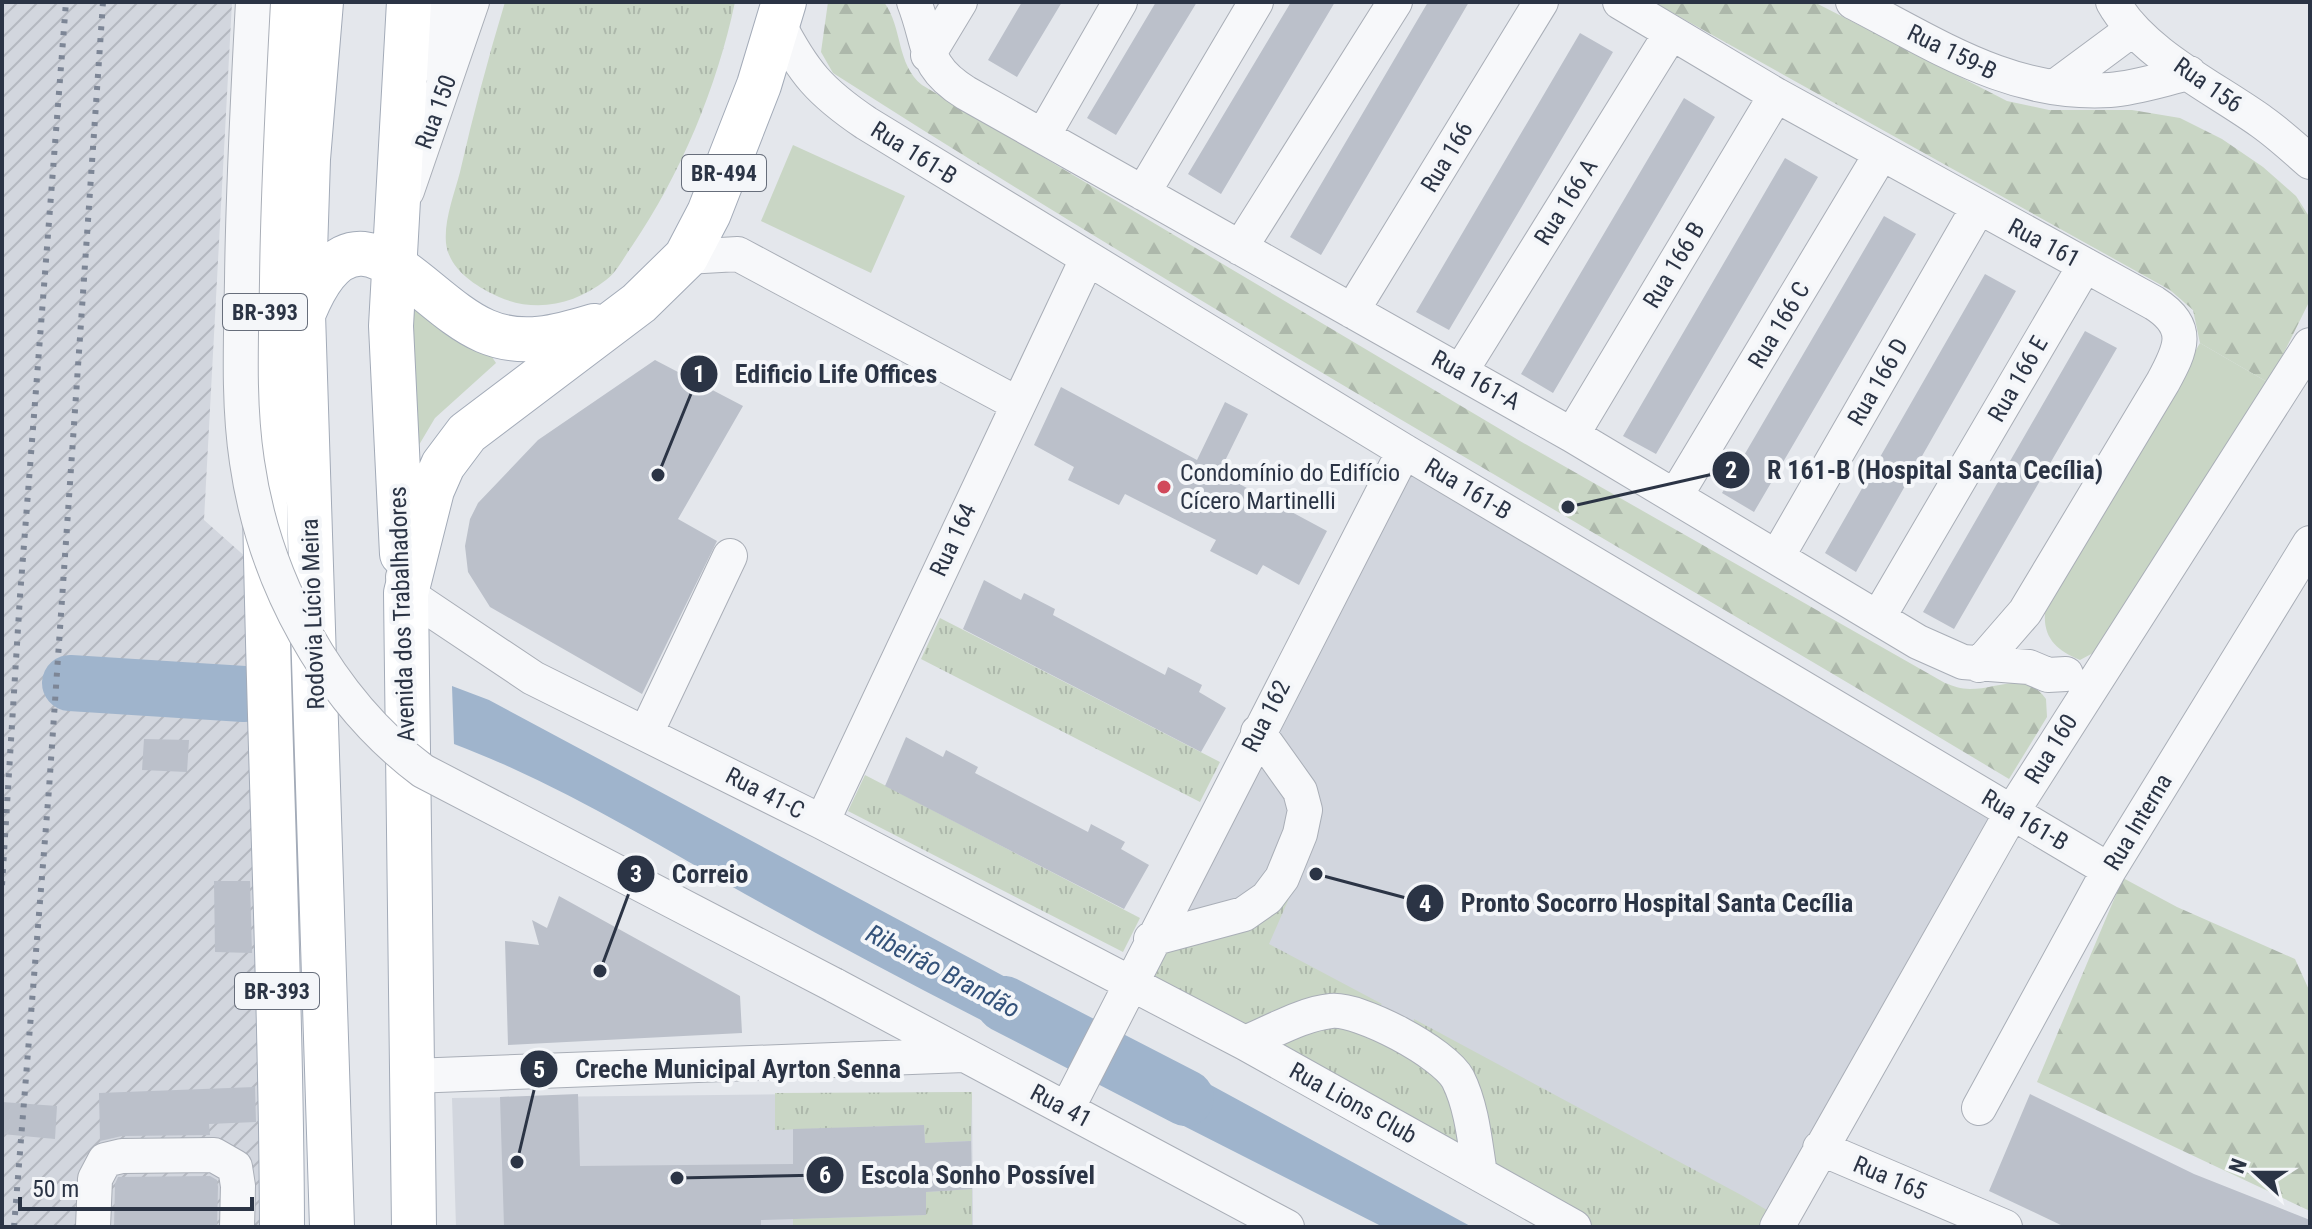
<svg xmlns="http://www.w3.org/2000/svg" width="2312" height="1229" font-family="'Roboto Condensed',sans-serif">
	<defs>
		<pattern id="industrial-furrows" width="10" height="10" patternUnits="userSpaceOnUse" patternTransform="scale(2)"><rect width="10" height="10" fill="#d2d6de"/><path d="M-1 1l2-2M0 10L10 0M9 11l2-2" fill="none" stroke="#b4b8c0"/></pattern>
		<pattern id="grass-tufts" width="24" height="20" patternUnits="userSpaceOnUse" patternTransform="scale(2)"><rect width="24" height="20" fill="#c9d6c5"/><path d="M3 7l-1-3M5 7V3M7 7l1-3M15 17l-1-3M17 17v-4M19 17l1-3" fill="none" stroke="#adb8ab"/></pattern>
		<pattern id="forest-firs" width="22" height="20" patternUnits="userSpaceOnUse" patternTransform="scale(2)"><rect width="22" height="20" fill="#c9d6c5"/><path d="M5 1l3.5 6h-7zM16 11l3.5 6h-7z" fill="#adb8ab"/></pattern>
	</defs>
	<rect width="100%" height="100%" fill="#e4e7ec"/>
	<path fill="#d2d6de" d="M 1404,451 L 2012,812 L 1777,1227 L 1151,939 Z
		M 972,1092 L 973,1227 L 456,1227 L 452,1098 Z"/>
	<path fill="url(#industrial-furrows)" d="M 2,2 L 232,2 L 204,520 L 248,559 L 256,724 L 260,1227 L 2,1227 Z"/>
	<path fill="url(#grass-tufts)" d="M 505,2 L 735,2 C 717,87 681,174 632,246 C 624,257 617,272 606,280 C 574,305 536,313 499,297 C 477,287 449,270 446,243 C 444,220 454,195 460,172 C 473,115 488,58 505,2 Z
		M 940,618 L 1220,762 L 1200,802 L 921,659 Z
		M 865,775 L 1140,918 L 1123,952 L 848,811 Z
		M 1282,891 L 1290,896 L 1269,944 L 1382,1004 L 1366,1017 L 1411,1040 L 1414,1019 L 1743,1196 L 1782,1219 L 1777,1227 L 1574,1227 L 1149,994 L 1151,939 Z
		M 972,1092 L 971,1141 L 925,1143 L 924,1125 L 775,1130 L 775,1093 Z
		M 972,1189 L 972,1227 L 793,1227 L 793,1219 L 926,1215 L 926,1192 Z"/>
	<path fill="url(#forest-firs)" d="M 828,2 L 884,2 C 903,28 896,64 922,85 L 1520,441 L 1945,683 C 1953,686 1961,689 1970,689 C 1998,689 2026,670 2046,699 L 2047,717 L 2009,779 C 1617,543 1218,319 833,73 L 821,52 Z
		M 1653,2 L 1814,2 L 2007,101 L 2049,110 L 2132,110 L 2180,118 L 2222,139 L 2263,167 L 2296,196 L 2310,218 L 2310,300 L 2269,383 L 2200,343 L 2193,310 L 2170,290 Z
		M 2123,878 L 2177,907 L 2295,959 L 2310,992 L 2310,1211 L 2037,1082 Z"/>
	<path fill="#c9d6c5" d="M 793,145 L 905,196 L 871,273 L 761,221 Z
		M 412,300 L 490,354 L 496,363 L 435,418 L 413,455 Z
		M 2200,343 L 2269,383 L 2093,653 L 2080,660 C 2057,651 2043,638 2045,613 Z"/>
	<path fill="#9fb4cc" d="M 452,686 L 489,700 L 1082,1018 L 1061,1061 C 955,1007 849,952 745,894 C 651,841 555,782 454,744 Z
		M 1128,1040 L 1472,1227 L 1383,1227 L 1105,1086 Z"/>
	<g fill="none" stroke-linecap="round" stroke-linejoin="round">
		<path stroke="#9fb4cc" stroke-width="56" d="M 70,683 L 244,694
			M 1004,1004 L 1186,1098"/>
	</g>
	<path fill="#bbc0ca" d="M 1022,2 L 1062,2 L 1017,77 L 988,60 Z
		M 1156,2 L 1197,2 L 1116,135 L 1087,118 Z
		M 1291,2 L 1335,2 L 1221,194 L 1188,174 Z
		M 1428,2 L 1469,2 L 1321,255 L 1290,237 Z
		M 1580,33 L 1613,52 L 1449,330 L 1416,312 Z
		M 1684,98 L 1715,117 L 1553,393 L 1521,374 Z
		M 1785,158 L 1818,177 L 1656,454 L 1623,436 Z
		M 1884,216 L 1916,234 L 1754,512 L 1722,493 Z
		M 1985,274 L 2016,291 L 1856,572 L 1825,553 Z
		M 2085,331 L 2117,348 L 1954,629 L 1923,612 Z
		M 655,360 L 743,406 L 678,519 L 717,541 L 642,694 L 490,607 L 468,572 L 465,546 L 470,519 L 478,503 L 538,440 Z
		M 1061,387 L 1197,460 L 1225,402 L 1248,414 L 1219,473 L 1327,531 L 1299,585 L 1263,565 L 1257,575 L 1210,551 L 1216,540 L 1125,494 L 1119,505 L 1068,480 L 1074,467 L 1034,445 Z
		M 984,580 L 1021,600 L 1024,593 L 1055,609 L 1053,615 L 1165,675 L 1168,667 L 1202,685 L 1199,692 L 1226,708 L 1201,752 L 963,629 Z
		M 906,737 L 943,757 L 946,750 L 978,767 L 975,773 L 1088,832 L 1091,824 L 1125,842 L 1121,849 L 1149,865 L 1124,909 L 885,786 Z
		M 144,739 L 189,740 L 187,772 L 142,770 Z
		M 214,881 L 250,881 L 252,953 L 215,952 Z
		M 559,896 L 740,996 L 742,1033 L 508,1045 L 505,941 L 539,945 L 532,920 L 547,928 Z
		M 255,1087 L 256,1122 L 209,1124 L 210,1135 L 122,1136 L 100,1141 L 99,1093 Z
		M 578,1094 L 580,1166 L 793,1164 L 793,1129 L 924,1125 L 925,1143 L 971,1141 L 972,1189 L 926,1192 L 926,1215 L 761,1220 L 761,1227 L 504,1227 L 500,1097 Z
		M 2030,1094 L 2194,1174 L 2310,1220 L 2310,1227 L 2065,1227 L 1989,1191 Z
		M 2,1102 L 57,1106 L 55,1139 L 2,1134 Z
		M 210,1176 L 217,1180 L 218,1187 L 217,1227 L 114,1227 L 115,1184 L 118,1177 Z"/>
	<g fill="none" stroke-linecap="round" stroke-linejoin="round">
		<defs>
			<path id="minor" d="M 914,2 C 931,45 922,66 966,93 L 1572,435 L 1918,642 L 1963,662 L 2029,667 L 2048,675 L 2066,674
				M 1620,2 L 1776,95 L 2154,303 C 2192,327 2181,349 2163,382 L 2025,612 L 1979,665
				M 1853,2 C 1937,45 2011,96 2110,90 C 2136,88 2163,79 2189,73
				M 2113,2 C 2142,54 2215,88 2262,122 C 2279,134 2294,148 2310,162
				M 778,23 C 803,72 820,92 866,123 L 1404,451 L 2109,870
				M 928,55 L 960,2
				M 433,65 L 444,2
				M 2056,86 L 2133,29
				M 1043,136 L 1120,2
				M 407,191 L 472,2
				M 1143,193 L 1256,2
				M 1240,248 L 1395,2
				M 686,257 L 738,254 L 1016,403
				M 1352,311 L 1541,2
				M 1461,371 L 1671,33
				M 1572,435 L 1776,95
				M 1676,495 L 1881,154
				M 1777,557 L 1978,208
				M 403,577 L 406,593 L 533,678 L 822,822 L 1245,1043 L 1574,1227
				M 1878,618 L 2085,265
				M 646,733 L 730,556
				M 822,822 L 1087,259
				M 1151,939 L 1244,914 L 1267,898 L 1282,878 L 1300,834 L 1305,810 L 1300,791 L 1258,732
				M 834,985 L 1287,1227
				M 1245,1043 C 1272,1032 1302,1014 1331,1011 C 1360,1008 1444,1053 1458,1079 C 1472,1107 1475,1143 1480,1174
				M 412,1076 L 964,1055
				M 1979,1108 L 2109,870 L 2310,543
				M 1067,1109 L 1404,451
				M 1820,1148 L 2005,1227
				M 93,1227 L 95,1179 L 105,1160 L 122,1156 L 214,1155 L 235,1167 L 238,1186 L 237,1227
				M 1777,1227 L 2012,812 L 2310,345"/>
			<path id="major" d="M 277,2 C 245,409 281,819 282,1227
				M 321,2 L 308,159 L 303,314 L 332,1227
				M 304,312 C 357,185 416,301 485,331 C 522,347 558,337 594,326
				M 402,554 L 391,326 L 409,2
				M 414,1227 L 406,593 L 432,490 L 443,465 L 467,433 L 639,303 L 686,257 L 709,213 L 759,85 L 784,2"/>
		</defs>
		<use href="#minor" stroke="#a9aeb7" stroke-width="36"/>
		<use href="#major" stroke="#a3abb8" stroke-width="46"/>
		<use href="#minor" stroke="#f7f8fa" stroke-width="34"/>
		<use href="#major" stroke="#fff" stroke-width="44"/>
		<path stroke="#7d8696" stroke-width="6" stroke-dasharray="4 8" stroke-linecap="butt" d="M 2,885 L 20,596 L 66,2
			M 14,1227 L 49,789 L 103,2"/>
		<defs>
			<path id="minor-bridge" d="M 253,2 C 248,95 243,188 242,281 C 241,341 238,403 247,462 C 264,580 327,699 423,771 L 834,985"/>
		</defs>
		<use href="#minor-bridge" stroke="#a9aeb7" stroke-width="36" stroke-linecap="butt"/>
		<use href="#minor-bridge" stroke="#f7f8fa" stroke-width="34"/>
	</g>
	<circle fill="#d1495b" stroke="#f4f6f9" stroke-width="3" cx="1164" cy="487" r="8"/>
	<g text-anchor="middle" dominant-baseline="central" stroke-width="8" stroke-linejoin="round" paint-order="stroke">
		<g fill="#f4f6f9" stroke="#676e7b" stroke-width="2">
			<rect x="682" y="155" width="84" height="36" rx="6"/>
			<rect x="223" y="294" width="84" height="36" rx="6"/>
			<rect x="235" y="973" width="84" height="36" rx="6"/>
		</g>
		<g font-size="22" font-weight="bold" fill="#2b3445">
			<text x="724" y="173">BR-494</text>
			<text x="265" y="312">BR-393</text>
			<text x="277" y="991">BR-393</text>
		</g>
		<g font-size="24" fill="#2b3445" stroke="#f4f6f9">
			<text transform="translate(1952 52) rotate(26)">Rua 159-B</text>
			<text transform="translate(2208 85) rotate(35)">Rua 156</text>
			<text transform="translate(436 112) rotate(-70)">Rua 150</text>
			<text transform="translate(914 153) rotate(32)">Rua 161-B</text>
			<text transform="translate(1447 157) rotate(-59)">Rua 166</text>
			<text transform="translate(1566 202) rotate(-58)">Rua 166 A</text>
			<text transform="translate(2044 243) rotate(28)">Rua 161</text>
			<text transform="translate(1674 265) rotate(-59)">Rua 166 B</text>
			<text transform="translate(1779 325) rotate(-59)">Rua 166 C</text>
			<text transform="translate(2018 379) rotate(-60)">Rua 166 E</text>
			<text transform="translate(1476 380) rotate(29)">Rua 161-A</text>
			<text transform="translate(1878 382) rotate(-60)">Rua 166 D</text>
			<text transform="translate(1468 489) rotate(31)">Rua 161-B</text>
			<text transform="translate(953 540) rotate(-65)">Rua 164</text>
			<text transform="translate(313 614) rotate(-92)">Rodovia Lúcio Meira</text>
			<text transform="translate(402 614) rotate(-92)">Avenida dos Trabalhadores</text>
			<text transform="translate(1266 716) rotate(-63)">Rua 162</text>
			<text transform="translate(2051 749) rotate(-58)">Rua 160</text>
			<text transform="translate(765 793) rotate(27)">Rua 41-C</text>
			<text transform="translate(2025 820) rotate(31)">Rua 161-B</text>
			<text transform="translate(2138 822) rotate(-59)">Rua Interna</text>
			<text transform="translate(1353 1103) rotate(29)">Rua Lions Club</text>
			<text transform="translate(1061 1106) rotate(28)">Rua 41</text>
			<text transform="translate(1890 1178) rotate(23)">Rua 165</text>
		</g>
		<g font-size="24" fill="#2b3445" stroke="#f4f6f9" text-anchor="start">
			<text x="1180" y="473">Condomínio do Edifício<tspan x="1180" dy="28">Cícero Martinelli</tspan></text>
		</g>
		<g font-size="26" font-style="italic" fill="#34527a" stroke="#f4f6f9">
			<text transform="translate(943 971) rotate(28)">Ribeirão Brandão</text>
		</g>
	</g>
	<path fill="none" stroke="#2b3445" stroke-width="3" d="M658 475L699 374M1568 507L1731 470M600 971L636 874M1316 874L1425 903M517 1162L539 1069M677 1178L825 1175"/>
	<g fill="#2b3445" stroke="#f4f6f9" stroke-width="3">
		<circle cx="658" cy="475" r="8"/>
		<circle cx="1568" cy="507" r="8"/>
		<circle cx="600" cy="971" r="8"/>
		<circle cx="1316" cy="874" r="8"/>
		<circle cx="517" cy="1162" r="8"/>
		<circle cx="677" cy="1178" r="8"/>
		<circle cx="699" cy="374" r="20"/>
		<circle cx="1731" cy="470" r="20"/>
		<circle cx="636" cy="874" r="20"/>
		<circle cx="1425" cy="903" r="20"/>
		<circle cx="539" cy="1069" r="20"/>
		<circle cx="825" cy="1175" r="20"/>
	</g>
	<g font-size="24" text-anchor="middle" font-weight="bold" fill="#fff">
		<text x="699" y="382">1</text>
		<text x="1731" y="478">2</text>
		<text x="636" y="882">3</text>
		<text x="1425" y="912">4</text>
		<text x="539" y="1078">5</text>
		<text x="825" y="1183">6</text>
	</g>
	<g font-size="26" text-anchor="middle" font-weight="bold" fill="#2b3445" stroke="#f4f6f9" stroke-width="8" stroke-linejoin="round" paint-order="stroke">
		<text x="836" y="383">Edificio Life Offices</text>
		<text x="1935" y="479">R 161-B (Hospital Santa Cecília)</text>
		<text x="710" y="883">Correio</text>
		<text x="1657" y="912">Pronto Socorro Hospital Santa Cecília</text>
		<text x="738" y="1078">Creche Municipal Ayrton Senna</text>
		<text x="978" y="1184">Escola Sonho Possível</text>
	</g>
	<rect width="2312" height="1229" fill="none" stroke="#2b3445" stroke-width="8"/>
	<g transform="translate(2256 1173) rotate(291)" stroke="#f4f6f9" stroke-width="6" paint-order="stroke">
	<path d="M0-6L14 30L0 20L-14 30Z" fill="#2b3445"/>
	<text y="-12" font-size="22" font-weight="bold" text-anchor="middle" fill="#2b3445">N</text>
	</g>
	<path d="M20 1197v12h232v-12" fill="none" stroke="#2b3445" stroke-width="4"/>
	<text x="32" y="1197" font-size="24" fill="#2b3445" stroke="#f4f6f9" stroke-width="6" paint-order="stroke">50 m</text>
</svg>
